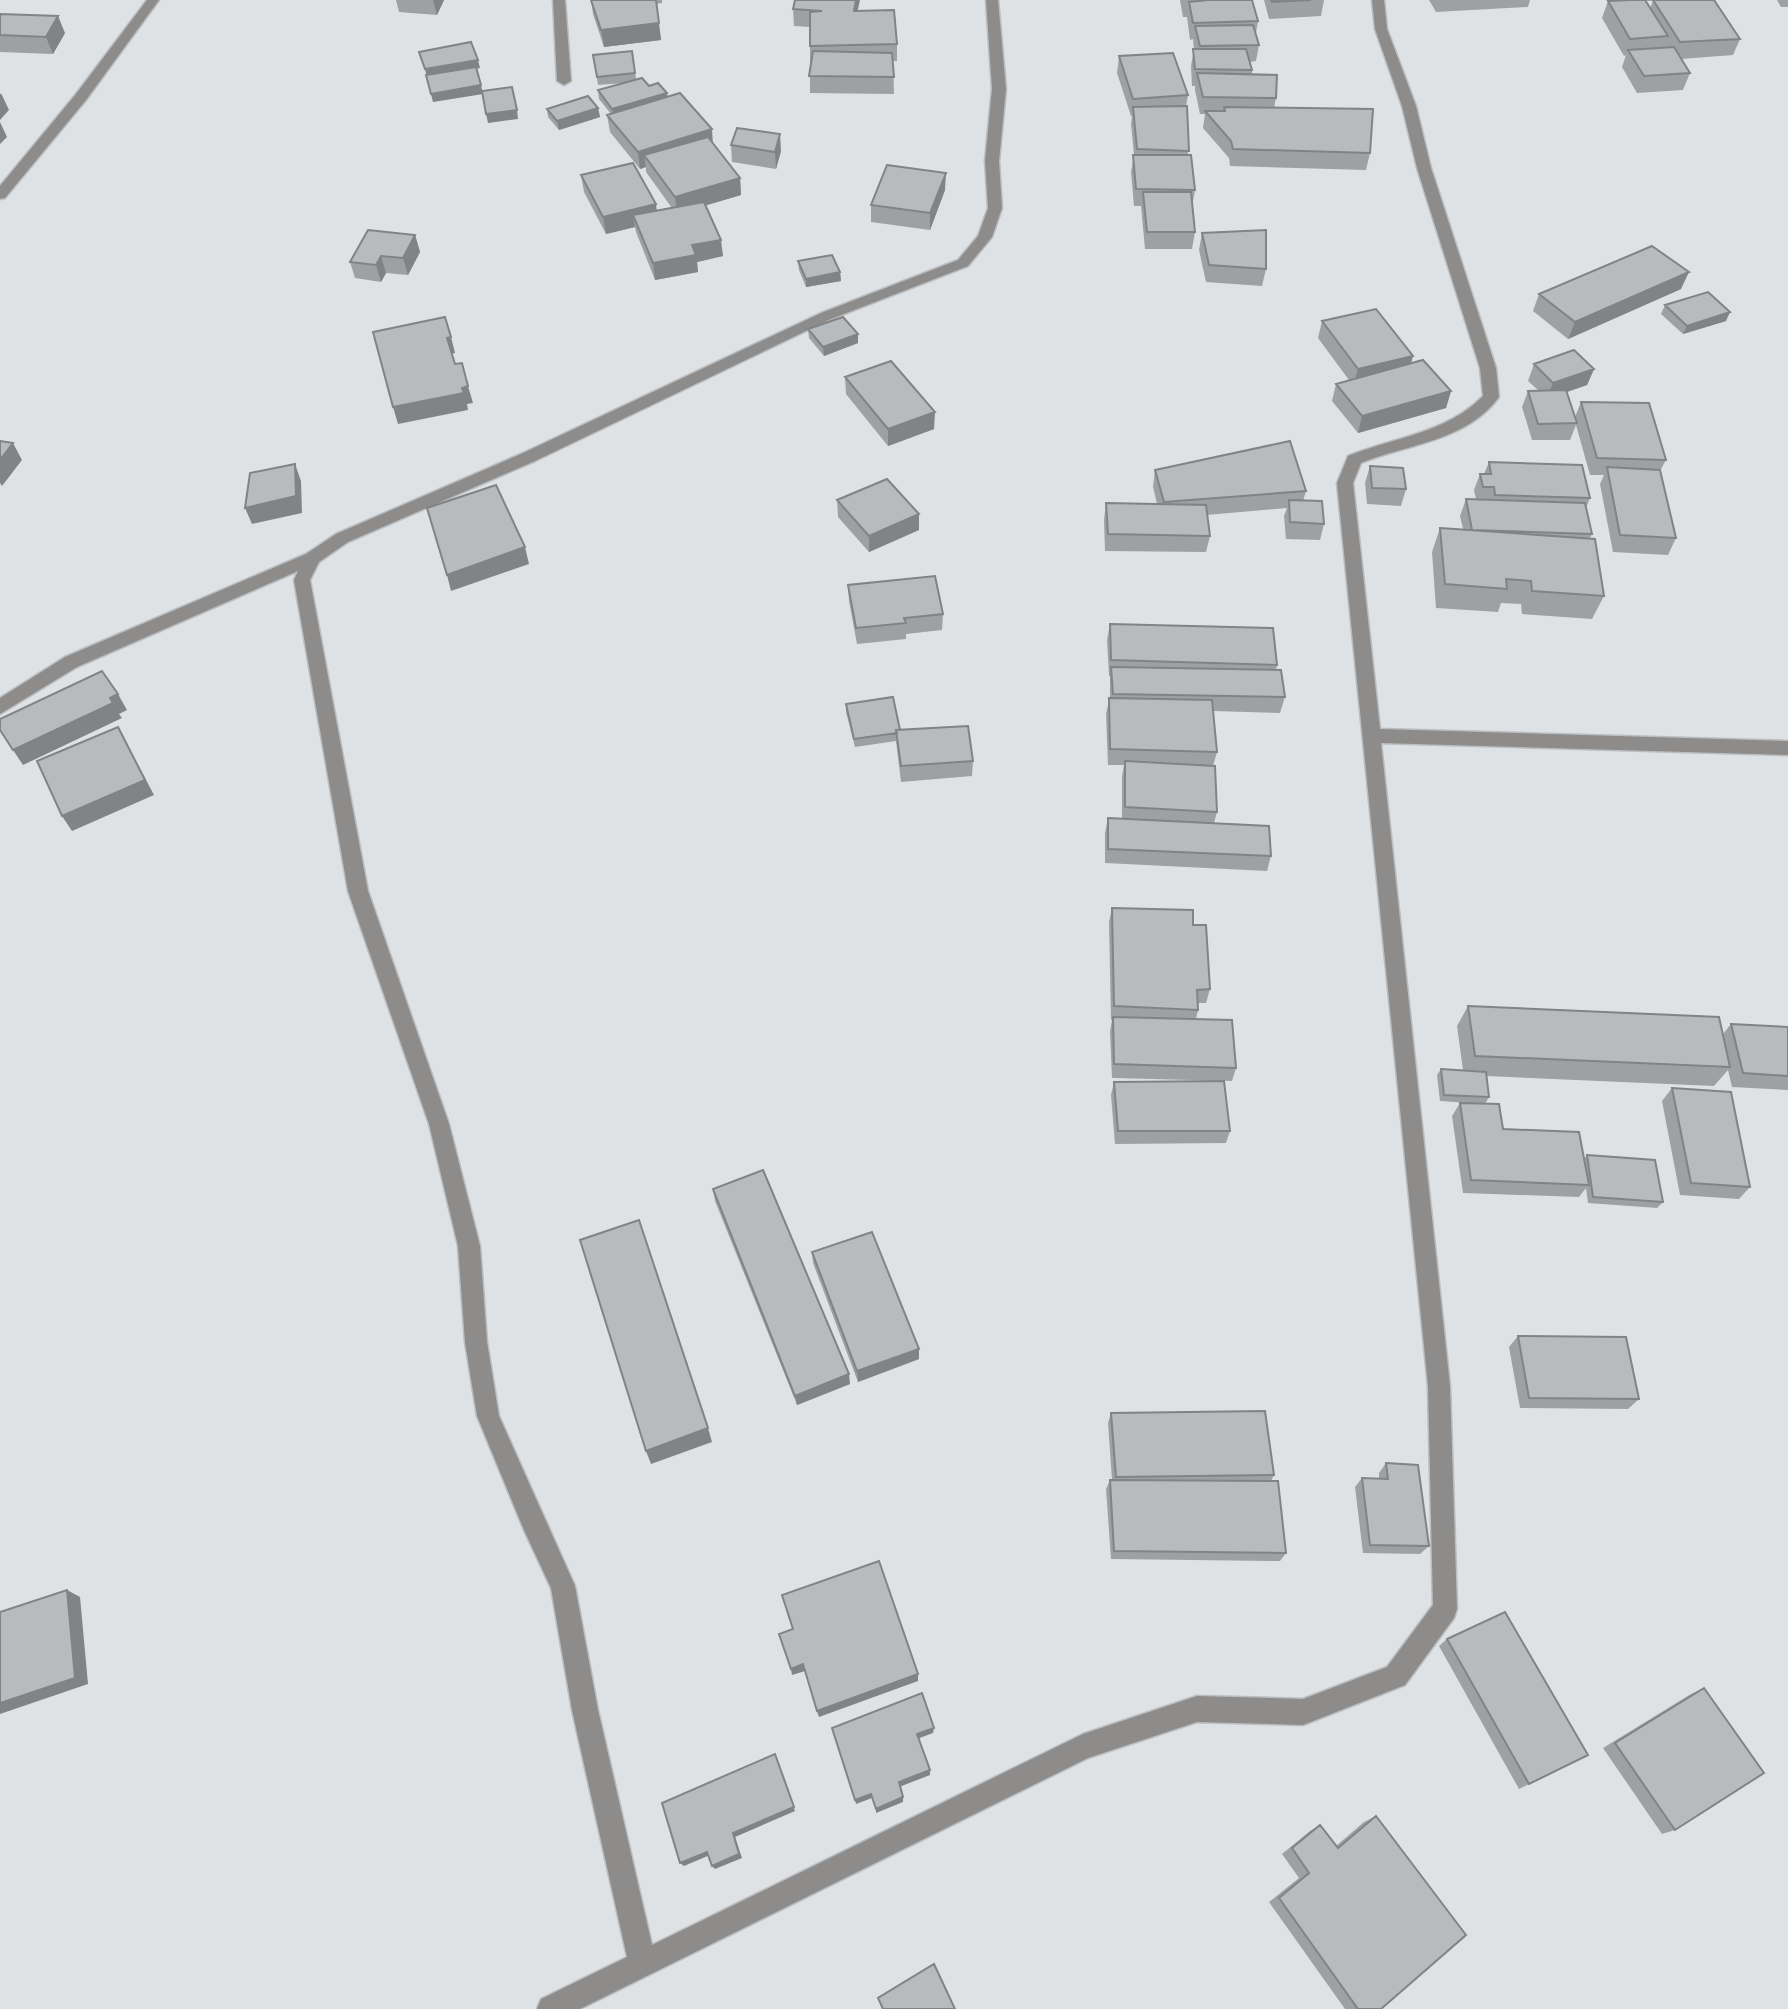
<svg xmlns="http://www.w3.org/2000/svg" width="1788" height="2009" font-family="Manrope,sans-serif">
	<rect width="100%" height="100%" fill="#dfe2e5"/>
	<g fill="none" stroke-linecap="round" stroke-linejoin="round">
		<defs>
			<path id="minor" d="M 147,0 L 159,0 L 86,100 L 5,198 L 0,199 L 0,186 L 76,94 Z
				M 553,0 L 565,0 L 571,81 L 564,85 L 557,81 Z
				M 986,0 L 998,0 L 1006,89 L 999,161 L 1002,208 L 992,237 L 968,266 L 831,319 L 535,461 L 348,542 L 319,562 L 310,580 L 368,891 L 449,1124 L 480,1246 L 487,1342 L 499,1416 L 575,1586 L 598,1710 L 652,1945 L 1083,1734 L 1197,1696 L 1303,1699 L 1387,1667 L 1433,1605 L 1428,1386 L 1337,483 L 1348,456 C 1395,437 1447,433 1483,396 L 1480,368 L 1417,168 L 1402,106 L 1375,29 L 1372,0 L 1384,0 L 1387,29 L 1416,106 L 1431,168 L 1496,368 L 1499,397 C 1467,441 1408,444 1361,463 L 1353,483 L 1380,729 L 1788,741 L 1788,755 L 1381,743 L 1450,1386 L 1457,1609 L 1454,1618 L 1405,1685 L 1303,1725 L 1197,1722 L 1088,1758 L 580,2009 L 537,2009 L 541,1999 L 627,1957 L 572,1710 L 551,1588 L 524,1530 L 477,1416 L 465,1342 L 458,1246 L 429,1124 L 348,891 L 294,580 L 298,571 L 77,667 L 0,714 L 0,698 L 65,657 L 306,554 L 336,534 L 523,453 L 821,313 L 958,260 L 978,236 L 988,208 L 985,161 L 992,89 Z"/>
		</defs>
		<use href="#minor" stroke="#bbbec1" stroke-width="3"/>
		<use href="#minor" fill="#8d8c8b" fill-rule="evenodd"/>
	</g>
	<path fill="#9ea1a3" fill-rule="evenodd" d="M 396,0 L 444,0 L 437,15 L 399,12 Z
		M 591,0 L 662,0 L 662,3 L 656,4 L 661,40 L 604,47 L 593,14 Z
		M 1180,0 L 1252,0 L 1258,21 L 1256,33 L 1259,45 L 1256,61 L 1250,62 L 1252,70 L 1252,74 L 1276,98 L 1274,108 L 1370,153 L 1366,170 L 1230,166 L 1229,158 L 1203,128 L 1205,114 L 1200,114 L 1195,90 L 1195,86 L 1192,86 L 1191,66 L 1194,49 L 1193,39 L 1190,40 L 1187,17 L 1183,17 Z
		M 1264,0 L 1324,0 L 1321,16 L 1269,19 Z
		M 1429,0 L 1530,0 L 1528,7 L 1436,12 Z
		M 1631,0 L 1714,0 L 1740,39 L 1733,55 L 1681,59 L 1690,73 L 1683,90 L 1637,93 L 1622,67 L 1626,55 L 1624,56 L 1602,18 L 1608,1 ZM 1646,1 L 1653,1 L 1650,8 Z
		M 1777,0 L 1788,0 L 1788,7 L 1781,7 Z
		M 793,9 L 858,10 L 897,44 L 897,61 L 893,61 L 894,94 L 810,93 L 810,27 L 794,26 Z
		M 0,14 L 65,33 L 53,54 L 0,52 Z
		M 632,51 L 636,79 L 667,97 L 713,143 L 740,178 L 741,195 L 706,205 L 723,256 L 697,262 L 698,272 L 655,280 L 636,232 L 635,227 L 606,234 L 584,192 L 581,175 L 657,211 L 672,208 L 646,172 L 646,167 L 640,169 L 610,132 L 607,115 L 611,114 L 599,99 L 598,90 L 623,83 L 598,85 L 593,55 Z
		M 1119,56 L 1188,95 L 1186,106 L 1188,155 L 1195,190 L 1192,207 L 1195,232 L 1192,249 L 1145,249 L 1141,206 L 1134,206 L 1131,172 L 1134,155 L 1131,124 L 1132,116 L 1131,116 L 1117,73 Z
		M 598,108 L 600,117 L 559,130 L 548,117 L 547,109 Z
		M 731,145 L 781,151 L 776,169 L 732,162 Z
		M 945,190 L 930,230 L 871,222 L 871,205 Z
		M 1202,233 L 1266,269 L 1262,286 L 1206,282 L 1199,250 Z
		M 415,235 L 420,252 L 408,275 L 386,273 L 381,282 L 355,278 L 350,262 Z
		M 798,261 L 840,272 L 841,281 L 806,287 L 799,270 Z
		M 1681,289 L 1568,339 L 1533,311 L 1539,294 Z
		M 1665,305 L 1726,321 L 1683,334 L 1661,314 Z
		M 1322,321 L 1413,356 L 1411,363 L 1451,391 L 1446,408 L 1358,433 L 1332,401 L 1336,384 L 1349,380 L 1318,338 Z
		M 808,329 L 858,334 L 858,343 L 824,356 L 809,338 Z
		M 1534,364 L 1594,369 L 1587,385 L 1567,392 L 1575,417 L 1581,402 L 1666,460 L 1660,471 L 1676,538 L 1668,555 L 1613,552 L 1600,484 L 1604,475 L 1590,475 L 1576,425 L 1570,440 L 1532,440 L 1522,407 L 1528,391 L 1538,390 L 1528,381 Z
		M 845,377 L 934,429 L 888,446 L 846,394 Z
		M 1489,462 L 1590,498 L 1586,508 L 1592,534 L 1590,538 L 1604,596 L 1592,619 L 1522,614 L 1521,604 L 1501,603 L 1498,612 L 1436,608 L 1432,552 L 1440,528 L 1463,529 L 1460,516 L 1466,499 L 1476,499 L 1474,490 L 1480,474 L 1484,474 Z
		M 1370,466 L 1406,489 L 1401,506 L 1367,504 L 1365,483 Z
		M 1155,470 L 1306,491 L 1303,501 L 1324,524 L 1320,540 L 1286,539 L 1284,516 L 1287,508 L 1207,515 L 1210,536 L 1206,552 L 1105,551 L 1104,520 L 1106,503 L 1157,504 L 1153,487 Z
		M 837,500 L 919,530 L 869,552 L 838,517 Z
		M 848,585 L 943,614 L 942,630 L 906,634 L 906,639 L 857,644 L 849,601 Z
		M 1110,624 L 1277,665 L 1276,670 L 1285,697 L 1280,713 L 1213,711 L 1217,752 L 1213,766 L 1217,812 L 1214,823 L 1271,856 L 1267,871 L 1105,863 L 1105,833 L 1108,818 L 1122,819 L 1122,776 L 1124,765 L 1108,765 L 1106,713 L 1110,698 L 1110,676 L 1109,676 L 1107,640 Z
		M 846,704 L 900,730 L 973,761 L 972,776 L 901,782 L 896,741 L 855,747 L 846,712 Z
		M 1112,908 L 1193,925 L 1210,989 L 1206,1003 L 1198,1003 L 1198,1010 L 1196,1019 L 1236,1068 L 1232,1081 L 1112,1078 L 1110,1031 L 1112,1020 L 1111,1020 L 1109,922 Z
		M 1468,1006 L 1723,1034 L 1731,1024 L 1788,1027 L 1788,1090 L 1732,1087 L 1728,1070 L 1714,1086 L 1487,1076 L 1489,1097 L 1485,1104 L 1440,1101 L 1437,1075 L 1441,1069 L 1463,1070 L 1457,1026 Z
		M 1114,1082 L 1230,1131 L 1226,1143 L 1115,1144 L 1111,1095 Z
		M 1672,1088 L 1750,1187 L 1739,1199 L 1680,1195 L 1662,1101 Z
		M 1460,1103 L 1503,1129 L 1584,1159 L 1587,1155 L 1663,1202 L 1657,1208 L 1588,1203 L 1586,1188 L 1579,1197 L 1463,1193 L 1452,1116 Z
		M 713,1189 L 850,1384 L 797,1405 L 715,1201 Z
		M 812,1252 L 919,1359 L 858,1382 L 813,1263 Z
		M 1518,1336 L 1639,1399 L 1628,1409 L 1520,1408 L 1509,1347 Z
		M 1111,1413 L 1274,1475 L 1271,1481 L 1286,1553 L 1280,1561 L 1111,1559 L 1106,1489 L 1110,1480 L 1112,1480 L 1108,1423 Z
		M 1386,1463 L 1429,1546 L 1420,1554 L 1363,1553 L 1355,1487 L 1362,1478 L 1379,1479 L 1379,1473 Z
		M 1447,1639 L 1588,1755 L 1519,1789 L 1439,1646 Z
		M 1704,1688 L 1675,1830 L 1662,1834 L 1603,1748 L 1691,1694 Z
		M 1376,1816 L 1381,2009 L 1345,2009 L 1269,1902 L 1299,1878 L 1282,1854 L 1310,1831 L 1320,1825 L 1336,1846 L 1364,1822 Z"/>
	<path fill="#818385" d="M 433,0 L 444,0 L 437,15 Z
		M 856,0 L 860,0 L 854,27 L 854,11 Z
		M 58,16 L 65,33 L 53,54 L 46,37 Z
		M 659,23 L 661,40 L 604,47 L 601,30 Z
		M 478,60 L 480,68 L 427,78 L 425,69 Z
		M 481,85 L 483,94 L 433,102 L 431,94 Z
		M 1,93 L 9,110 L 0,120 L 0,95 Z
		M 667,93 L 668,102 L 614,118 L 612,109 Z
		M 598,108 L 600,117 L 559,130 L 557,121 Z
		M 517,110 L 518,119 L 488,123 L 486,114 Z
		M 0,122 L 7,137 L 0,144 Z
		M 712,129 L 713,146 L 644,155 L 646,167 L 640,169 L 638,152 Z
		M 780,134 L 781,151 L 776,169 L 775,152 Z
		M 946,173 L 945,190 L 930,230 L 930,213 Z
		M 740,178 L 741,195 L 677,214 L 675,197 Z
		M 656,204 L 658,221 L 633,215 L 635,227 L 606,234 L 603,217 Z
		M 415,235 L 420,252 L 408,275 L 403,258 Z
		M 721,240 L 723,256 L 697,262 L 698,272 L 655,280 L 653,263 L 692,245 Z
		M 381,256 L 386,273 L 381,282 L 376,265 Z
		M 840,272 L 841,281 L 806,287 L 806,279 Z
		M 1689,272 L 1681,289 L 1568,339 L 1575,322 Z
		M 1730,312 L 1726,321 L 1683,334 L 1687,326 Z
		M 858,334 L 858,343 L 824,356 L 823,347 Z
		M 451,337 L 455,353 L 451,354 L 447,338 Z
		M 1413,356 L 1408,373 L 1353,386 L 1358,369 Z
		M 1594,369 L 1587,385 L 1546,399 L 1553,383 Z
		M 468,386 L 473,403 L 467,404 L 468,410 L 398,424 L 393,407 Z
		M 1451,391 L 1446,408 L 1358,433 L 1362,416 Z
		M 935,412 L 934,429 L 888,446 L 888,429 Z
		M 13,443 L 22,460 L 2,486 L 0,483 L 0,460 Z
		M 295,464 L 301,481 L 302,513 L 252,524 L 245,508 Z
		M 919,514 L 919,530 L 869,552 L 869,536 Z
		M 525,547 L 529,564 L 451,591 L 447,575 Z
		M 118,694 L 127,710 L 119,714 L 122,718 L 23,765 L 13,750 Z
		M 118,727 L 154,795 L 72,831 L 62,816 Z
		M 919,1349 L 919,1359 L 858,1382 L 857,1371 Z
		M 849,1374 L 850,1384 L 797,1405 L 795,1396 Z
		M 708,1428 L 712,1442 L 651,1464 L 646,1451 Z
		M 67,1590 L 80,1597 L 88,1684 L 0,1714 L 0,1703 Z
		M 803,1664 L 805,1671 L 792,1675 L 791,1669 Z
		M 918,1674 L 918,1681 L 819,1717 L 817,1711 Z
		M 934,1728 L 933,1733 L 917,1739 L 917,1734 Z
		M 775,1754 L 795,1811 L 735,1837 L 742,1858 L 715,1869 L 712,1866 L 733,1833 Z
		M 930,1770 L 930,1775 L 899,1787 L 899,1782 Z
		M 871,1794 L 872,1798 L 856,1804 L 855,1800 Z
		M 903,1797 L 903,1802 L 876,1813 L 876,1809 Z
		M 707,1852 L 710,1855 L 684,1866 L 680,1863 Z"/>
	<path fill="#b8bbbe" stroke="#818385" stroke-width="2" d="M 591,0 L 656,0 L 659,23 L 601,30 Z
		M 795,0 L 856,0 L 854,11 L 894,10 L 897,44 L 810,46 L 810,12 L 822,11 L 793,9 Z
		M 1195,0 L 1252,0 L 1258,21 L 1193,23 L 1189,2 L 1208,0 Z
		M 1271,0 L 1311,0 L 1272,2 Z
		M 1631,0 L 1645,0 L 1668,36 L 1630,39 L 1608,1 Z
		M 1653,0 L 1714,0 L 1740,39 L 1680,42 Z
		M 0,14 L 58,16 L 46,37 L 0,35 Z
		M 1253,25 L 1259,45 L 1200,46 L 1195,26 Z
		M 471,42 L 478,60 L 425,69 L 419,52 Z
		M 1674,47 L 1690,73 L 1644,76 L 1628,50 Z
		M 1193,49 L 1246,49 L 1252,70 L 1195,69 Z
		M 632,51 L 635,73 L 597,77 L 593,55 Z
		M 813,51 L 892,53 L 894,77 L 809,76 Z
		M 1173,53 L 1188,95 L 1133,99 L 1119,56 Z
		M 476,67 L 481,85 L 431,94 L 426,75 Z
		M 1197,73 L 1277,75 L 1276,98 L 1203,97 Z
		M 642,78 L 649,86 L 658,83 L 667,93 L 612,109 L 598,90 Z
		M 512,87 L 517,110 L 486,114 L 482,91 Z
		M 680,93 L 712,129 L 638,152 L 607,115 Z
		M 588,96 L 598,108 L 557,121 L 547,109 Z
		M 1187,106 L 1189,151 L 1137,149 L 1133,107 Z
		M 1224,107 L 1373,109 L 1370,153 L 1233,149 L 1231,141 L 1205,111 L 1225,111 Z
		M 737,128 L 780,134 L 775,152 L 731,145 Z
		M 708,137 L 740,178 L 675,197 L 644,155 Z
		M 1133,155 L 1191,155 L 1195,190 L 1136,189 Z
		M 633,163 L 656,204 L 603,217 L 581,175 Z
		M 887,165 L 946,173 L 930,213 L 871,205 Z
		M 1143,192 L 1191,192 L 1195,232 L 1147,232 Z
		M 704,202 L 721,240 L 692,245 L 696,255 L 653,263 L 633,215 Z
		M 368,230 L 415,235 L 403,258 L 381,256 L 376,265 L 350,262 Z
		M 1266,230 L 1266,269 L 1209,265 L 1202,233 Z
		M 1652,246 L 1689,272 L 1575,322 L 1539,294 Z
		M 832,255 L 840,272 L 806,279 L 798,261 Z
		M 1708,292 L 1730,312 L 1687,326 L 1665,305 Z
		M 1376,309 L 1413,356 L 1358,369 L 1322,321 Z
		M 445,317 L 451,337 L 447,338 L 455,364 L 462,363 L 468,386 L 462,388 L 464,393 L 393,407 L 373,332 Z
		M 843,317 L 858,334 L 823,347 L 808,329 Z
		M 1574,350 L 1594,369 L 1553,383 L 1534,364 Z
		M 1423,360 L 1451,391 L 1362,416 L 1336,384 Z
		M 891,361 L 935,412 L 888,429 L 845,377 Z
		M 1566,390 L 1577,423 L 1538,424 L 1528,391 Z
		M 1581,402 L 1649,403 L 1666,460 L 1597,458 Z
		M 0,441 L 13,443 L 0,460 Z
		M 1290,441 L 1306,491 L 1164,502 L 1155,470 Z
		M 1489,462 L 1582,465 L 1590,498 L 1495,495 L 1494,487 L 1483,487 L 1480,474 L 1491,474 Z
		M 295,464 L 296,496 L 245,508 L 250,473 Z
		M 1370,466 L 1403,468 L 1406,489 L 1372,488 Z
		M 1607,467 L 1660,470 L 1676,538 L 1620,535 Z
		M 887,479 L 919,514 L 869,536 L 837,500 Z
		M 496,485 L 525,547 L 447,575 L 427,508 Z
		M 1466,499 L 1585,503 L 1592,534 L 1472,530 Z
		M 1289,500 L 1322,501 L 1324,524 L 1290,522 Z
		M 1106,503 L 1206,505 L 1210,536 L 1108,534 Z
		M 1440,528 L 1595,539 L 1604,596 L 1532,591 L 1531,581 L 1506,579 L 1507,589 L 1445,584 Z
		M 935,576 L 943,614 L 904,618 L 906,623 L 856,628 L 848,585 Z
		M 1110,624 L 1273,628 L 1277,665 L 1111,660 Z
		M 1111,667 L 1281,670 L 1285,697 L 1113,694 Z
		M 102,671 L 118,694 L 110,698 L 113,703 L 13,750 L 0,730 L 0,719 Z
		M 893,697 L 900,730 L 896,730 L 897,733 L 854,739 L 846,704 Z
		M 1109,698 L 1212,700 L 1217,752 L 1110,749 Z
		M 968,726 L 973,761 L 901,766 L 896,730 Z
		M 118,727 L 145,780 L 62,816 L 37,761 Z
		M 1125,761 L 1215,766 L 1217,812 L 1125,807 Z
		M 1108,818 L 1269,826 L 1271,856 L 1108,849 Z
		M 1112,908 L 1193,910 L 1193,925 L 1206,925 L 1210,989 L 1197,990 L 1198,1010 L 1114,1006 Z
		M 1468,1006 L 1719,1017 L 1730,1067 L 1475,1056 Z
		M 1113,1017 L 1232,1020 L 1236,1068 L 1114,1064 Z
		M 1731,1024 L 1788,1027 L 1788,1076 L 1743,1073 Z
		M 1441,1069 L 1486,1072 L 1489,1097 L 1444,1095 Z
		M 1224,1081 L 1230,1131 L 1118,1131 L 1114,1082 Z
		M 1672,1088 L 1731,1092 L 1750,1187 L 1691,1183 Z
		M 1460,1103 L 1499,1104 L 1503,1129 L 1579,1132 L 1589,1185 L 1471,1180 Z
		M 1587,1155 L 1655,1160 L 1663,1202 L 1593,1197 Z
		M 763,1170 L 849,1374 L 795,1396 L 713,1189 Z
		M 639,1220 L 708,1428 L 646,1451 L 580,1240 Z
		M 872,1232 L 919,1349 L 857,1371 L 812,1252 Z
		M 1518,1336 L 1626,1337 L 1639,1399 L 1529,1398 Z
		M 1265,1411 L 1274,1475 L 1116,1477 L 1111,1413 Z
		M 1386,1463 L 1418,1465 L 1429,1546 L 1370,1545 L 1362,1478 L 1388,1479 Z
		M 1110,1480 L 1278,1481 L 1286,1553 L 1114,1551 Z
		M 879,1561 L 918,1674 L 817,1711 L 803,1664 L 791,1669 L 779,1634 L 793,1629 L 782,1595 Z
		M 67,1590 L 75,1678 L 0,1703 L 0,1612 Z
		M 1505,1612 L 1588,1755 L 1529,1784 L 1447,1639 Z
		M 1704,1688 L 1764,1773 L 1675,1830 L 1615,1743 Z
		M 922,1693 L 934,1728 L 917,1734 L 930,1770 L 899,1782 L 903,1797 L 876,1809 L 871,1794 L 855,1800 L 832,1728 Z
		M 775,1754 L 794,1807 L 733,1833 L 739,1854 L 712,1866 L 707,1852 L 680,1863 L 662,1803 Z
		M 1376,1816 L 1466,1935 L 1381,2009 L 1358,2009 L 1279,1898 L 1309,1873 L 1292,1848 L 1320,1825 L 1338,1848 Z
		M 934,1964 L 955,2009 L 883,2009 L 878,1998 Z"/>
</svg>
